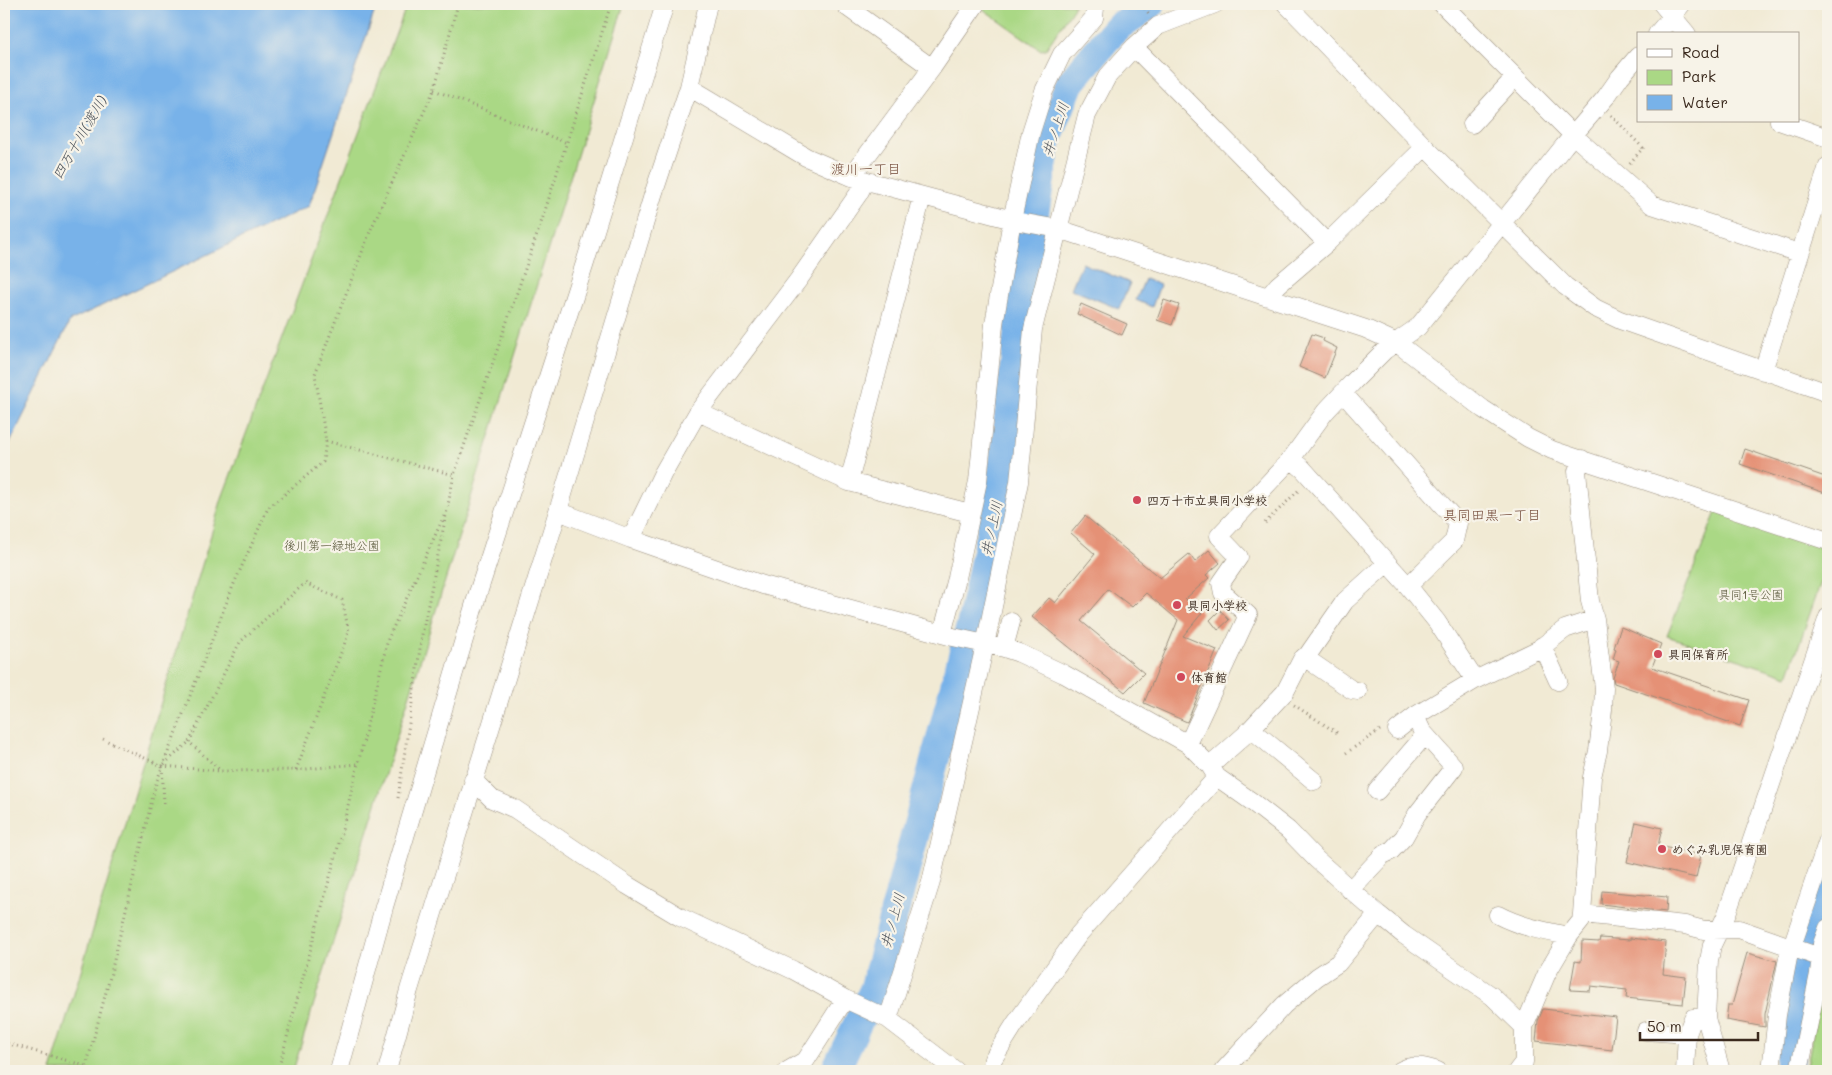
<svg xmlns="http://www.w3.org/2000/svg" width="1832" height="1075" font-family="Mali,'Klee One',sans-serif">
	<rect width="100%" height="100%" fill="#f7f3e8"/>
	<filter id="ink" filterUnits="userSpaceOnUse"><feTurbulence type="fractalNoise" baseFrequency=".02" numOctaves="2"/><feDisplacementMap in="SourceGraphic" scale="10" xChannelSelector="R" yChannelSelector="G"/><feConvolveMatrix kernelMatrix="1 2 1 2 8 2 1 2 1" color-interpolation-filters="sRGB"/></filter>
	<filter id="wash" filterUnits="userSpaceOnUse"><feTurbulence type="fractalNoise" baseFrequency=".0096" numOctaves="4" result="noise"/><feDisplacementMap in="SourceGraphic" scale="20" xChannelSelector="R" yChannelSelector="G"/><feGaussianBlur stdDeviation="1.12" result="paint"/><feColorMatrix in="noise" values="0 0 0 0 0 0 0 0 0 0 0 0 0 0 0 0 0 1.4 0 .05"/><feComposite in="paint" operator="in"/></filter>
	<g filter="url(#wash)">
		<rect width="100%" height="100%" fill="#f1ead4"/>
		<path fill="#aad885" stroke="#728152" d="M 407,4 L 624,4 L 293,1071 L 51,1071 L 222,498 Z
			M 983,4 L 1074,4 L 1074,7 L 1046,49 L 1041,50 L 980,7 Z
			M 1716,512 L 1817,544 L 1828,562 L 1788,676 L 1667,636 Z
			M 1824,972 L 1828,972 L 1828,1071 L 1806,1071 Z"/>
		<path fill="#78b2e9" stroke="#5a6e84" d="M 4,4 L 377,4 L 309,206 L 70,321 L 4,455 Z
			M 1082,263 L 1130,283 L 1119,309 L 1071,289 Z
			M 1145,279 L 1160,285 L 1152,307 L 1136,300 Z"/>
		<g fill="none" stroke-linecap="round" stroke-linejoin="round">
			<path stroke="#78b2e9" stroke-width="29" d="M 835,1071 L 874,989 L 972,620 L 1001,482 L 1026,263 L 1047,141 L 1070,83 L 1116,28 L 1151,4
				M 1789,1071 L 1791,1043 L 1804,978 L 1802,970 L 1797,963 L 1821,912 L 1828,892"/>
		</g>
		<g id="blocks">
			<path fill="#e59176" d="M 1164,300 L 1179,305 L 1172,325 L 1157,320 Z
				M 1081,304 L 1127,324 L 1122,335 L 1077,314 Z
				M 1312,334 L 1324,338 L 1323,341 L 1337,348 L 1325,378 L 1299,367 Z
				M 1745,449 L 1828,478 L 1828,494 L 1740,464 Z
				M 1085,516 L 1160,578 L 1189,554 L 1195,562 L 1209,550 L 1220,563 L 1206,575 L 1209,578 L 1185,599 L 1202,613 L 1183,636 L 1217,650 L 1187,722 L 1144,703 L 1178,620 L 1146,593 L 1132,607 L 1108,589 L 1081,621 L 1144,673 L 1125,692 L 1032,617 L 1049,598 L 1055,603 L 1095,554 L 1071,533 Z
				M 1220,610 L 1229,620 L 1218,630 L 1210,620 Z
				M 1621,627 L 1661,644 L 1652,667 L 1749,700 L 1740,726 L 1614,683 L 1613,678 L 1619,661 L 1613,659 L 1616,649 L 1614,648 Z
				M 1636,822 L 1662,828 L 1658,846 L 1701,855 L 1696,878 L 1627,862 Z
				M 1602,891 L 1667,897 L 1666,912 L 1601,904 Z
				M 1600,938 L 1630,940 L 1630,938 L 1666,942 L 1663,974 L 1686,977 L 1683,1004 L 1626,998 L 1627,990 L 1591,986 L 1590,991 L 1570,990 L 1575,961 L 1581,962 L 1582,941 L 1599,942 Z
				M 1747,953 L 1777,961 L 1765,1014 L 1765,1027 L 1726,1020 L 1728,1005 L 1732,1005 Z
				M 1543,1009 L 1616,1017 L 1612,1050 L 1536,1041 L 1538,1021 Z"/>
		</g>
	</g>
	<g filter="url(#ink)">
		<use href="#blocks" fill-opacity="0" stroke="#968a79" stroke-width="1"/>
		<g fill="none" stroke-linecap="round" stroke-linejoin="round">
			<defs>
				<path id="minor" d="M 849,4 L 847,7 L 932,68
					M 1286,4 L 1425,147 L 1565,286 L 1595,308 L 1620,320 L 1828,393
					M 1442,4 L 1573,135 L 1652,205 L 1799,253
					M 1662,4 L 1687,34
					M 1657,34 L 1682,4
					M 1134,47 L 1327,243
					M 689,87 L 806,157 L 852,177 L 1020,222 L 1059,229 L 1366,329 L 1397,343 L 1483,409 L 1528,438 L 1552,450 L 1828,541
					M 1779,121 L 1828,138
					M 1472,124 L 1515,77
					M 852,177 L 859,166 L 932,68 L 976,4
					M 1268,297 L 1278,285 L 1327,243 L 1425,147
					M 1763,371 L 1828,166
					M 1343,393 L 1458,523 L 1454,541 L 1408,586
					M 698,412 L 849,482 L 970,513
					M 1291,459 L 1303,469 L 1408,586 L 1437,622 L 1475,680
					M 849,482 L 922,196
					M 558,511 L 631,539 L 763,585 L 953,637 L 1004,648 L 1019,653 L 1064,674 L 1188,744 L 1210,766
					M 631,539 L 663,473 L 698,412 L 799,279 L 859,193 L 865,181
					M 1387,563 L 1345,601 L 1307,656 L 1302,659 L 1285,692 L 1246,734 L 1210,766 L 1217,777 L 1251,801 L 1288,830 L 1316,859 L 1378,914 L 1404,935 L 1492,996 L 1524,1027 L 1547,973 L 1569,936 L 1581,921 L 1582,914 L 1592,777 L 1598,751 L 1603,710 L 1604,688 L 1595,619 L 1590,601 L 1577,471 L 1582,459
					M 942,634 L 957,578 L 978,481 L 994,324 L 1012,220 L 1031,132 L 1044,91 L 1062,54 L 1094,18 L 1095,8 L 1091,4
					M 1542,646 L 1558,681
					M 1004,648 L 1011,622
					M 1304,657 L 1352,690 L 1358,691
					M 1251,729 L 1314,781
					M 1397,730 L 1415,716
					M 1188,744 L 1248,615 L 1223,593 L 1221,583 L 1239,557 L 1219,536 L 1291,459 L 1325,412 L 1353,382 L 1385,350 L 1418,327 L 1564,146 L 1606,97 L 1620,77 L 1638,56
					M 473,780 L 492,799 L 515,809 L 627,885 L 680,917 L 793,970 L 845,999 L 888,1019 L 956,1071
					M 1377,791 L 1425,735
					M 1350,890 L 1383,855 L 1391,851 L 1404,837 L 1417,814 L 1454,767 L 1422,731 L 1415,716 L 1475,680 L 1539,649 L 1565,629 L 1595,619
					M 1582,914 L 1685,925 L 1704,930 L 1739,929 L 1828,960
					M 1498,915 C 1521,927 1544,931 1569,936
					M 888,1019 L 931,882 L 985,645 L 1019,482 L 1033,329 L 1087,115 L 1107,77 L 1134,47 L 1158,26 L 1215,4
					M 1646,1031 L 1687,1034
					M 339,1071 L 384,907 L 477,596 L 585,263 L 665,4
					M 387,1071 L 409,990 L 558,511 L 653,195 L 689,87 L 708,4
					M 787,1071 L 806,1060 L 845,999
					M 991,1071 L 993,1059 L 1015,1024 L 1079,934 L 1217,777
					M 1223,1071 L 1284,1005 L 1317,977 L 1338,963 L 1378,914
					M 1400,1071 C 1412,1063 1425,1067 1438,1071
					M 1517,1071 L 1524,1062 L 1524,1027
					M 1685,1071 L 1687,1034 L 1693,1018 L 1706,1018
					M 1721,1071 L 1706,1018 L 1709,961 L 1712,945 L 1726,916 L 1828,617
					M 1771,1071 L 1777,1015 L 1788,958 L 1828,840
					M 1799,1071 L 1819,974 L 1822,944 L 1828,928"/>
			</defs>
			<use href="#minor" stroke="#968a79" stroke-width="19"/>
			<path stroke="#968a79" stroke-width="3" stroke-dasharray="1 4" stroke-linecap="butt" d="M 1142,4 L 1149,14
				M 434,90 L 567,143
				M 1611,115 L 1643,148 L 1629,164
				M 326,441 L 454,475
				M 1265,523 L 1300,489
				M 1294,705 L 1339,734
				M 103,739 L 162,766 L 221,771
				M 1346,753 L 1383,728
				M 296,770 L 349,632 L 342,600 L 305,583 L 240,642 L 189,742 L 221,771 L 296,770 L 358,764
				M 398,798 L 422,635 L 454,475 L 542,220 L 611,4
				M 164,803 L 162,766 L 189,742
				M 4,1040 L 6,1043 L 86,1066
				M 85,1071 L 110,977 L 156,783 L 233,586 L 268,508 L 323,462 L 326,441 L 315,374 L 371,229 L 434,90 L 458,4
				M 278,1071 L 338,847 L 388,639 L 444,516"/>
			<use href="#minor" stroke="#fff" stroke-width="18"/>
		</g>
	</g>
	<g fill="#d1495b" stroke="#f7f3e8" stroke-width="2">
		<circle cx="1137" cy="500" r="5"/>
		<circle cx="1177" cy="605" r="5"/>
		<circle cx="1658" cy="654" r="5"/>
		<circle cx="1181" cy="677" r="5"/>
		<circle cx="1662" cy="849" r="5"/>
	</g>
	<g text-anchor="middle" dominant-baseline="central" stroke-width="4.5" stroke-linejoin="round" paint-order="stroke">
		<g font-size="12" font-weight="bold" fill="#3b2a1e" stroke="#f7f3e8" text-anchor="start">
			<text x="1147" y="500">四万十市立具同小学校</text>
			<text x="1187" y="605">具同小学校</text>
			<text x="1668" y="654">具同保育所</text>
			<text x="1191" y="677">体育館</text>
			<text x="1672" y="849">めぐみ乳児保育園</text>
		</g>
		<g font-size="12" fill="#575638" stroke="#f7f3e8">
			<text x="332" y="545">後川第一緑地公園</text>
			<text x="1751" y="594">具同1号公園</text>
		</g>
		<g font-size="14" font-style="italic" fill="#4d535b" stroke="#f7f3e8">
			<text transform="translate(1055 129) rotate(-72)">井ノ上川</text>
			<text transform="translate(79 137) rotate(-60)">四万十川(渡川)</text>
			<text transform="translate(991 528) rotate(-78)">井ノ上川</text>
			<text transform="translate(892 920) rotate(-75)">井ノ上川</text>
		</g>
		<g font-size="14" fill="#764e3d" stroke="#f7f3e8">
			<text x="866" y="168">渡川一丁目</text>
			<text x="1492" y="514">具同田黒一丁目</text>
		</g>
	</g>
	<rect width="1832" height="1075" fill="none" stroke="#f7f3e8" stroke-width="20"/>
	<rect x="1637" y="32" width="162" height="90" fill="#f7f3e8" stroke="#aca397"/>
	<rect x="1647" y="49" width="25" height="8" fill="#ffffff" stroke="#aca397"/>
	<text x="1682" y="58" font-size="15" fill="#3b2a1e">Road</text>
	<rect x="1647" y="70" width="25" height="15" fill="#aad885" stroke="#aca397"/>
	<text x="1682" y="82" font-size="15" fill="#3b2a1e">Park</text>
	<rect x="1647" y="95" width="25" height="15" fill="#78b2e9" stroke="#aca397"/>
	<text x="1682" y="108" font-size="15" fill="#3b2a1e">Water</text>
	<path d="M1640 1032v8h118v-8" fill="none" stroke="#3b2a1e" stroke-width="2.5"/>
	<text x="1647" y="1032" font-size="15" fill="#3b2a1e" stroke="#f7f3e8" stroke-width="4" paint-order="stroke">50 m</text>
</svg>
